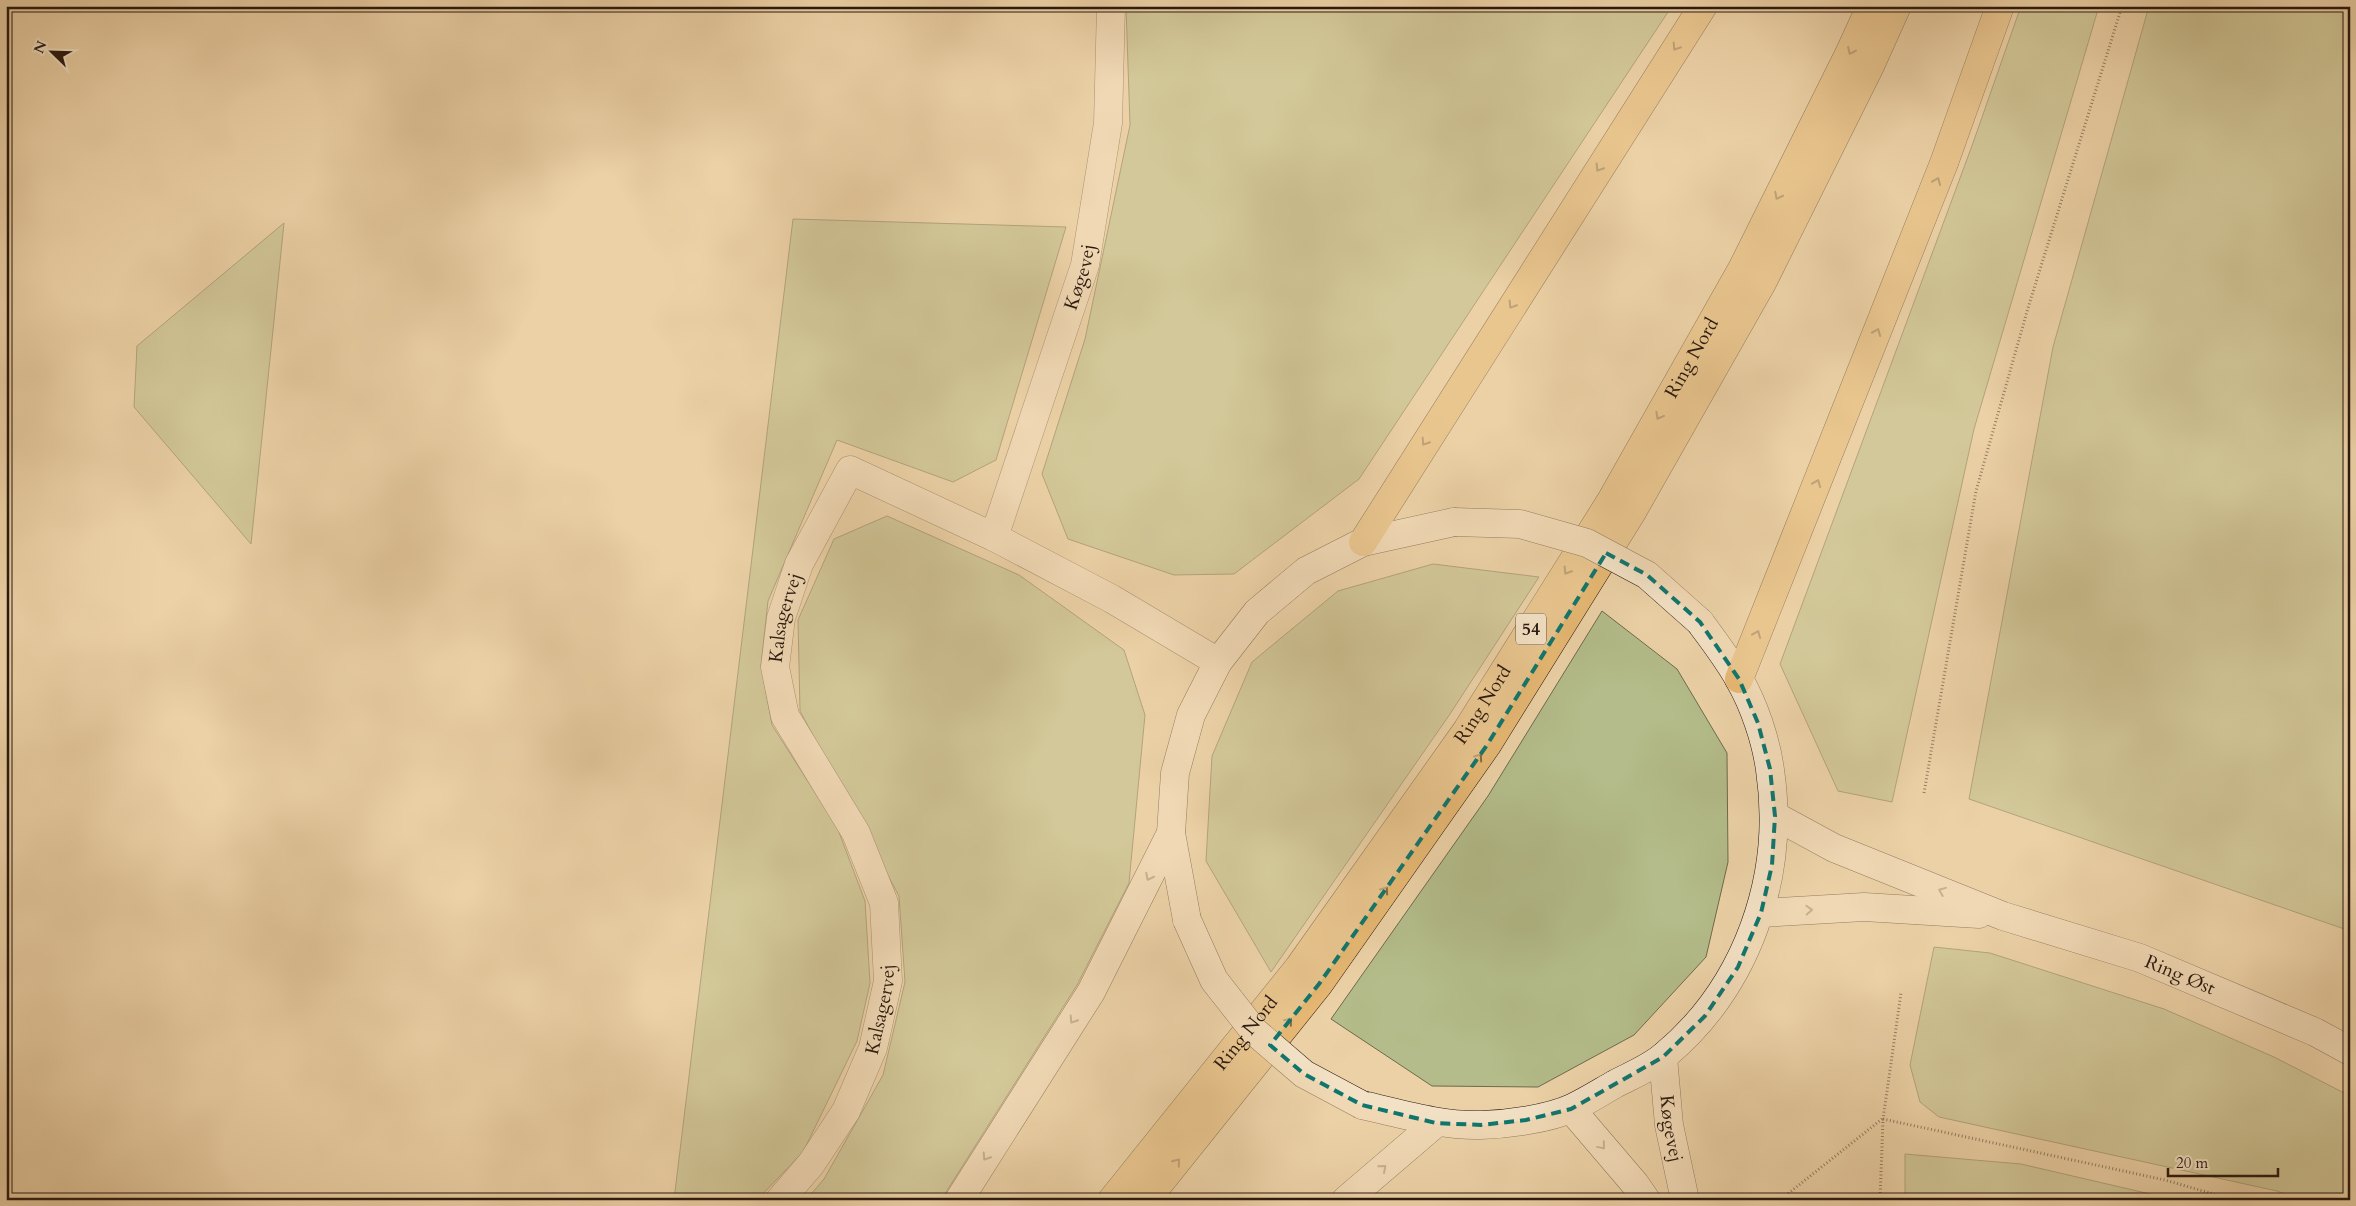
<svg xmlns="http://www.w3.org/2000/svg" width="2356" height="1206" font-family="Cardo,serif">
	<rect width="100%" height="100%" fill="#ecd1a6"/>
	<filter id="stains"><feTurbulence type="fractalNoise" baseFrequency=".004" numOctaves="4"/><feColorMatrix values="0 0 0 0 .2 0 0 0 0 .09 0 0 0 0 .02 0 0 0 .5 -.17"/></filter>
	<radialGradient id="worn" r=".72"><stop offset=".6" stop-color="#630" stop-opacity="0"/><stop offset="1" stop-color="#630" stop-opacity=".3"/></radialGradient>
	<path fill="#b3bc8a" stroke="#6e6a4c" d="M 1126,6 L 1672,6 L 1359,479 L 1234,574 L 1174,575 L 1068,539 L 1042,474 L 1085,339 L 1130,125 Z
		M 2021,6 L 2099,6 L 1974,429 L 1892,802 L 1838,791 L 1780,664 L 1973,143 Z
		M 2149,6 L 2350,6 L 2350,931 L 1969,799 L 2053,347 Z
		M 793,219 L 1066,227 L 996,460 L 953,482 L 837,440 L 768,601 L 761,665 L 772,725 L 837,827 L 865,901 L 870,983 L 857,1041 L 803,1152 L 757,1200 L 674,1200 Z
		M 284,223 L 251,544 L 134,407 L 137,346 Z
		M 887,516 L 1019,575 L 1124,650 L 1145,715 L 1129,883 L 1077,985 L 941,1200 L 806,1200 L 824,1179 L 883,1075 L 905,982 L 899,896 L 800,711 L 798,620 L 834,539 Z
		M 1433,564 L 1539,577 L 1450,714 L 1271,972 L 1206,861 L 1212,756 L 1252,662 L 1338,591 Z
		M 1602,611 L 1677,669 L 1727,753 L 1728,862 L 1706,957 L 1634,1035 L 1538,1087 L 1432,1086 L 1331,1019 L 1488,796 Z
		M 1934,947 L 1990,953 L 2164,1009 L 2274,1057 L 2350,1096 L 2350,1200 L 2298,1200 L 2277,1191 L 1939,1117 L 1920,1102 L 1910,1065 Z
		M 1905,1154 L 2021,1164 L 2176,1200 L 1905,1200 Z"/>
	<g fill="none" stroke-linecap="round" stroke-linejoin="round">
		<defs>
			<g id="street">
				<path id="s1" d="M 994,537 L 1085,265 L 1108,123 L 1111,6"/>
				<path id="s2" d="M 780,1200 L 811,1164 L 846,1111 L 873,1048 L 888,981 L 884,903 L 856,833 L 785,716 L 775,667 L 781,618 L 799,564 L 850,470 L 994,537 L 1112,599 L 1218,662"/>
			</g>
			<g id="secondary">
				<path id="s3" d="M 1775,816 L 1834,848 L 2003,916 L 2140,958 L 2315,1032 L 2350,1051"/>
				<path d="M 1761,913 L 1864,907 L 1979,914"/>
				<path d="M 1187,920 L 1171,833 L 1175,773 L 1191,715 L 1218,662 L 1257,612 L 1306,571 L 1363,542 L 1454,522"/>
				<path id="s4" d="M 1663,1057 L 1669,1125 L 1685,1200"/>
				<path d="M 1362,1105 C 1402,1114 1440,1126 1481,1125 C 1508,1124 1548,1119 1572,1108 C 1587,1101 1601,1092 1615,1084 C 1630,1076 1650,1068 1664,1056 C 1747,987 1786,877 1770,770 C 1766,740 1754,705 1739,679 C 1728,659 1713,640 1700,622"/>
				<path d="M 1571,1109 L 1635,1184 L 1646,1200"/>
				<path d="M 959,1200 L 1091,992 L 1171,833"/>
				<path d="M 1346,1200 L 1436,1123"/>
			</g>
			<path id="primary" d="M 1363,542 L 1703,6
				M 1739,679 L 1944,163 L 2000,6"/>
			<g id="highway">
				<path id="s5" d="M 1112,1200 L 1299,967 L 1467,730 L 1612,499 L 1742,269 L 1848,56 L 1871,6"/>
				<path d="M 1146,1200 L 1319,984 L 1487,745 L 1632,512 L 1763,281 L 1870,66 L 1897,6"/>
			</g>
		</defs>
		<use href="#street" stroke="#594735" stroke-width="29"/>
		<use href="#secondary" stroke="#28190f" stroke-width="29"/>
		<use href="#primary" stroke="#28190f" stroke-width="29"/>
		<use href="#highway" stroke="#28190f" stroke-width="29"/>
		<path stroke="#28190f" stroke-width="3" stroke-dasharray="1 2.5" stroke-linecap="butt" d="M 1924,793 L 1976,491 L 2028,308 L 2122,6
			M 1883,1119 L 2165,1180 L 2234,1200
			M 1780,1200 L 1882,1119
			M 1880,1200 L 1883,1119 L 1901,993"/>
		<use href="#street" stroke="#f3e1c5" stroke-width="28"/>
		<use href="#secondary" stroke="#f3e1c5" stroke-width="28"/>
		<use href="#primary" stroke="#e6b873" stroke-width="28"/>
		<use href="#highway" stroke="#e6b873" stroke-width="28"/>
		<defs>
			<path id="secondary-bridge" d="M 1454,522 L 1520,524 L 1587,543 L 1647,575 L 1700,622
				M 1187,920 L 1214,980 L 1254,1031 L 1304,1074 L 1362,1105"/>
		</defs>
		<use href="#secondary-bridge" stroke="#28190f" stroke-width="29" stroke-linecap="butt"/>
		<use href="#secondary-bridge" stroke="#f3e1c5" stroke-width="28"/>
	</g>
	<defs><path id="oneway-chevron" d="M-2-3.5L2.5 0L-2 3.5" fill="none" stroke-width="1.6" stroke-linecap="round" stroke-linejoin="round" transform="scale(1.25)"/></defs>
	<g stroke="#876841">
		<use href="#oneway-chevron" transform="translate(1676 47) rotate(123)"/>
		<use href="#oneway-chevron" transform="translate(1851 51) rotate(115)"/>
		<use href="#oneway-chevron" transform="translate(1599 168) rotate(122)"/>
		<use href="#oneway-chevron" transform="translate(1937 181) rotate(-68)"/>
		<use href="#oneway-chevron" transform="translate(1778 196) rotate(117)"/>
		<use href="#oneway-chevron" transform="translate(1512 305) rotate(122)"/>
		<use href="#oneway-chevron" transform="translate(1877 332) rotate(-68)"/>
		<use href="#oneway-chevron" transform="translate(1659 416) rotate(119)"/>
		<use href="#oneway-chevron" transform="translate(1425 442) rotate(122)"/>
		<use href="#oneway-chevron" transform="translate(1817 483) rotate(-68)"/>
		<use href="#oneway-chevron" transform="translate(1567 571) rotate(122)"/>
		<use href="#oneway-chevron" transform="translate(1757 634) rotate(-68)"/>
		<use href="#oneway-chevron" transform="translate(1479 757) rotate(-55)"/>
		<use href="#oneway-chevron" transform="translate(1385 890) rotate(-55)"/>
		<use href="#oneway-chevron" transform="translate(1289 1021) rotate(-51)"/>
		<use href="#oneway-chevron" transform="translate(1177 1162) rotate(-51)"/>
	</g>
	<g stroke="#988773">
		<use href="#oneway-chevron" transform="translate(1149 877) rotate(117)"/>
		<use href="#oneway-chevron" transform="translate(1942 891) rotate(-158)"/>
		<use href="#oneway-chevron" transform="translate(1809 910) rotate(-3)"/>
		<use href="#oneway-chevron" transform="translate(1073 1020) rotate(123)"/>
		<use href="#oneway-chevron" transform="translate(1602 1146) rotate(50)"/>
		<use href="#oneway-chevron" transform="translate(986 1157) rotate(123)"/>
		<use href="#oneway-chevron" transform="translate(1383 1168) rotate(-41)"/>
	</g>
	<path d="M0 0H2356V1206H0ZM 1606,553 L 1647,575 L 1700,622 L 1739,679 L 1758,723 L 1770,769 L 1775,816 L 1772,865 L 1761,913 L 1738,967 L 1705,1016 L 1663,1057 L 1571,1109 L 1526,1120 L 1481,1125 L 1436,1123 L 1362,1105 L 1304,1074 L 1270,1045 L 1319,984 L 1487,745 Z" fill="#ecd1a6" fill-opacity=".55" fill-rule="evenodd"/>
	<path fill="none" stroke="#0f766e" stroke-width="4" stroke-dasharray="10 6" stroke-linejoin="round" d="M 1606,553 L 1647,575 L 1700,622 L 1739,679 L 1758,723 L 1770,769 L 1775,816 L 1772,865 L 1761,913 L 1738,967 L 1705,1016 L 1663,1057 L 1571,1109 L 1526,1120 L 1481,1125 L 1436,1123 L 1362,1105 L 1304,1074 L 1270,1045 L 1319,984 L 1487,745 Z"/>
	<g text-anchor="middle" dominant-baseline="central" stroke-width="5" stroke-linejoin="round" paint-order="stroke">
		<rect fill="#f3e1c5" stroke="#655546" stroke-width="1" x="1516" y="613.5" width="30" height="31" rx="4"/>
		<g font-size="18" font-weight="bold" fill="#28190f">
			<text x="1531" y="629">54</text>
		</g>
		<g font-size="19" fill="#28190f" stroke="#f3e1c5">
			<text stroke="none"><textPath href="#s1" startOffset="274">Køgevej</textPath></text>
			<text stroke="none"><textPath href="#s5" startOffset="1024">Ring Nord</textPath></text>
			<text stroke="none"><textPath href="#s2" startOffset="639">Kalsagervej</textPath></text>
			<text stroke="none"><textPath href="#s5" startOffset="619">Ring Nord</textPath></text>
			<text stroke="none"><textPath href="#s3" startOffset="436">Ring Øst</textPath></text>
			<text stroke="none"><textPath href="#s2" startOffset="219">Kalsagervej</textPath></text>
			<text stroke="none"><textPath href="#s5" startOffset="214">Ring Nord</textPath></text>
			<text stroke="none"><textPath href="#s4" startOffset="72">Køgevej</textPath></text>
		</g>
	</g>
	<rect width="2356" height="1206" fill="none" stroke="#ecd1a6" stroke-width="25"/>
	<rect x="8" y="8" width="2341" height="1191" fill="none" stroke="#28190f" stroke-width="2.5"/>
	<rect x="12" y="12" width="2331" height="1181" fill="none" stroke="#28190f"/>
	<g transform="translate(52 52) rotate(293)" stroke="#f3e1c5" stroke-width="4" paint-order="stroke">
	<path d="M0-4L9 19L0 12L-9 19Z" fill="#28190f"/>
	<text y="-8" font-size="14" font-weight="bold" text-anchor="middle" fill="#28190f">N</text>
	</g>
	<path d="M2168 1168v8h110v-8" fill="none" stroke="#28190f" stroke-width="2.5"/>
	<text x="2176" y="1168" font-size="15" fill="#28190f" stroke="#f3e1c5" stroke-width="4" paint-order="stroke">20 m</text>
	<rect width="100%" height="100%" filter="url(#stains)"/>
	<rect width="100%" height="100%" fill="url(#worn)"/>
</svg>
